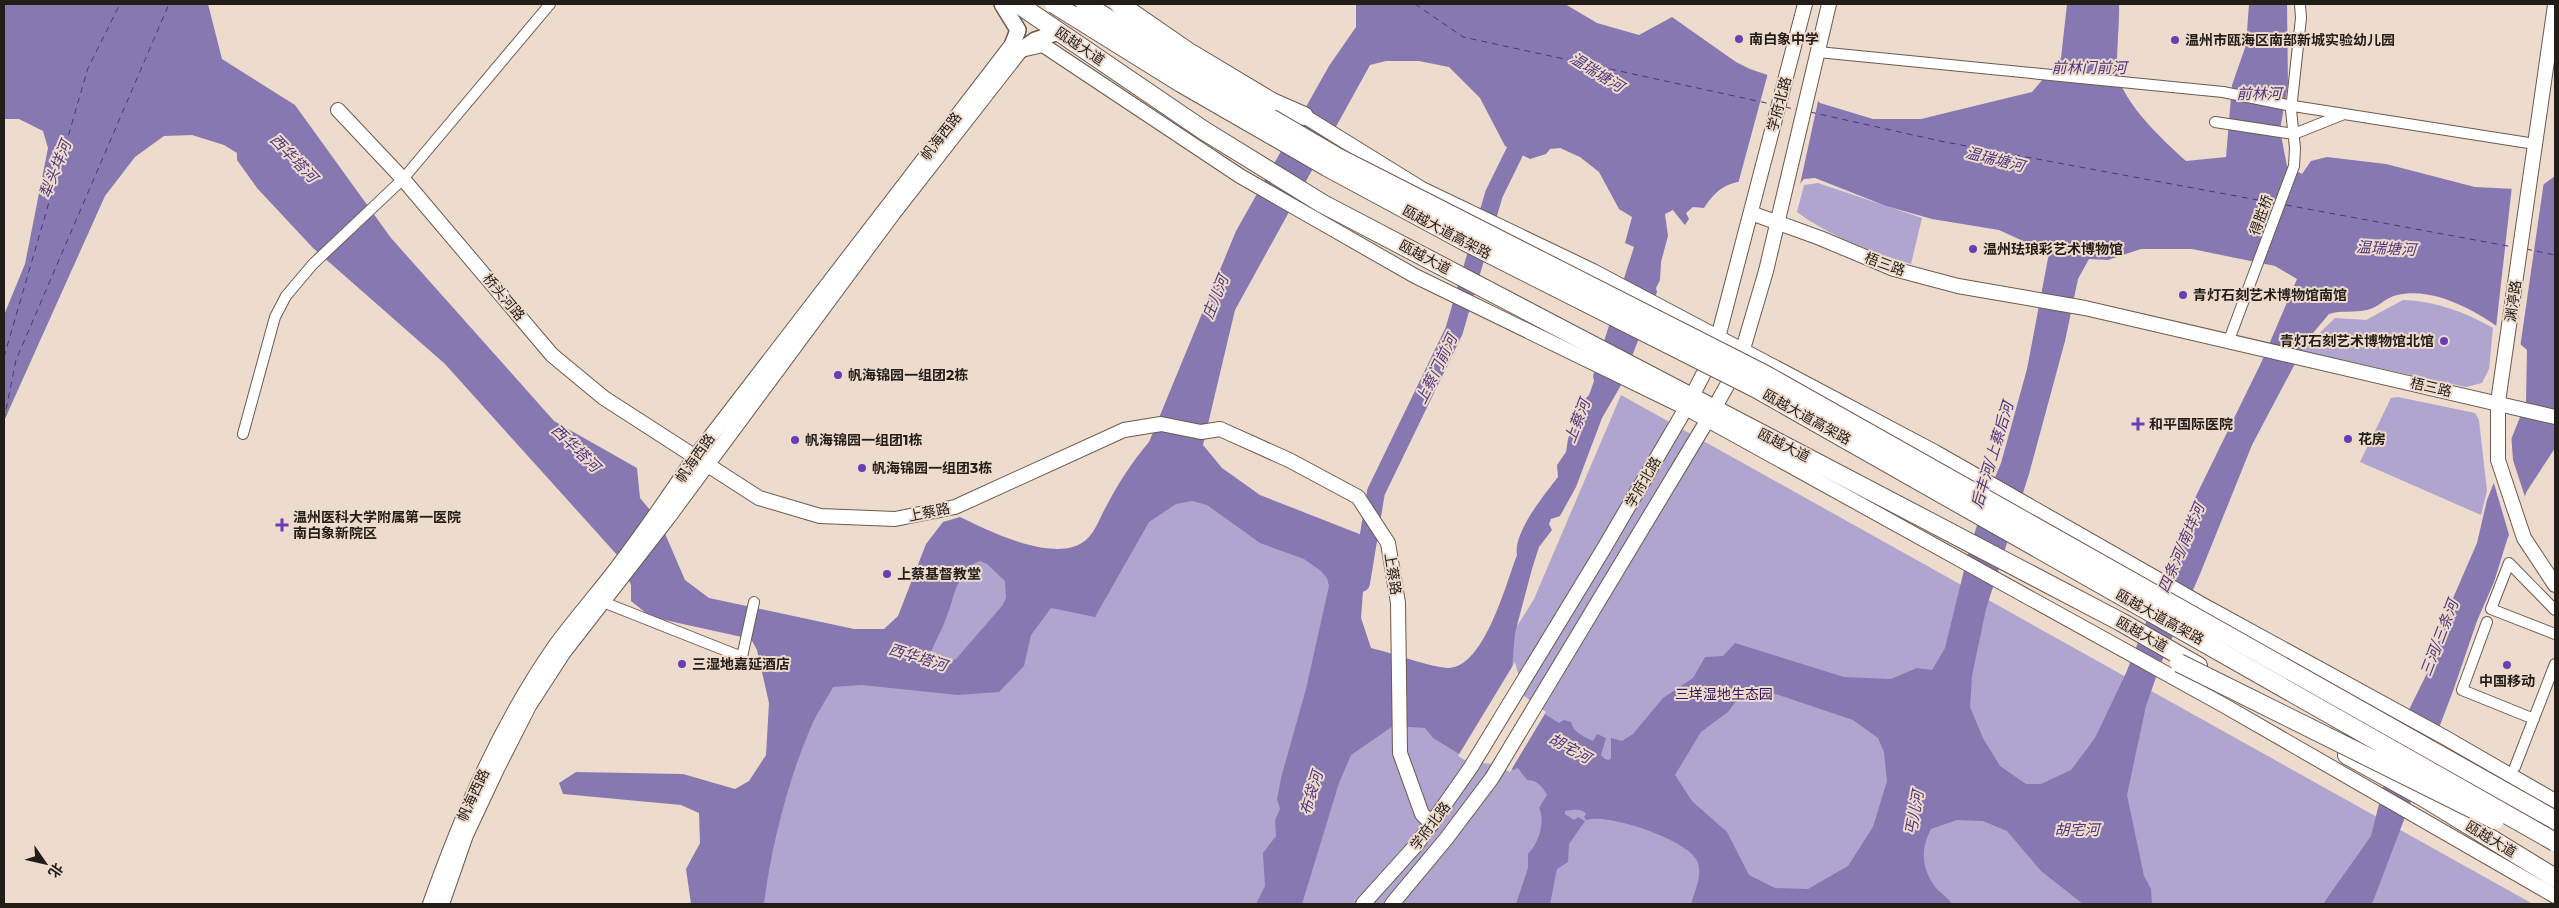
<svg xmlns="http://www.w3.org/2000/svg" width="2559" height="908" font-family="Montserrat,'Noto Sans SC',sans-serif">
	<rect width="100%" height="100%" fill="#eddbcd"/>
	<path fill="#b0a5ce" d="M 1818,183 L 1922,218 L 1911,264 C 1872,252 1829,236 1797,212 L 1804,185 Z
		M 2403,300 C 2435,301 2465,312 2493,328 L 2489,369 L 2482,383 L 2466,387 L 2301,351 L 2335,318 L 2366,320 Z
		M 1621,395 L 2533,904 L 727,904 L 794,675 L 890,653 L 959,548 L 1089,565 L 1149,462 L 1349,546 L 1338,645 L 1466,707 L 1534,599 Z
		M 2398,397 L 2475,413 L 2479,420 L 2487,491 L 2481,515 L 2360,462 L 2391,398 Z"/>
	<path fill="#8878b1" fill-rule="evenodd" d="M 4,4 L 208,4 L 222,59 L 295,105 L 391,238 L 554,421 L 637,468 L 640,498 L 660,522 L 685,580 L 709,598 L 854,629 L 884,629 L 898,616 L 926,544 L 943,522 L 960,517 C 989,531 1060,567 1088,538 C 1096,530 1101,515 1107,505 C 1119,482 1132,462 1149,442 L 1236,231 L 1329,66 L 1356,27 L 1356,4 L 1565,4 L 1597,23 L 1639,35 L 1672,17 L 1736,62 L 1750,69 L 1806,88 L 1820,103 L 1873,119 L 1921,119 L 2032,92 L 2061,58 L 2067,4 L 2119,4 C 2120,19 2115,68 2118,77 C 2128,108 2163,140 2186,161 L 2226,157 L 2232,85 L 2246,45 L 2249,4 L 2287,4 L 2288,84 L 2280,130 L 2287,166 L 2302,174 L 2311,161 L 2327,157 L 2386,164 L 2475,187 L 2536,190 L 2555,176 L 2555,448 L 2527,491 L 2507,540 L 2494,582 L 2477,621 L 2453,691 L 2372,904 L 2323,904 L 2371,836 L 2396,736 L 2436,655 L 2440,628 L 2477,543 L 2487,500 L 2526,402 L 2527,350 C 2495,322 2442,285 2397,295 C 2386,297 2378,308 2367,310 C 2354,313 2341,310 2329,314 L 2308,339 L 2252,445 L 2200,574 L 2161,663 L 2146,706 L 2127,795 L 2144,876 L 2151,889 L 2152,904 L 2083,904 L 2041,871 L 2007,831 L 1983,821 L 1957,820 L 1931,829 C 1921,848 1921,865 1933,884 C 1938,892 1947,896 1952,904 L 1691,904 C 1695,890 1704,873 1696,859 C 1684,839 1608,813 1586,820 L 1584,817 L 1586,814 C 1582,808 1572,810 1565,811 L 1565,814 L 1574,820 L 1578,817 L 1585,821 L 1569,844 L 1568,862 L 1557,869 L 1550,904 L 1516,904 L 1528,868 L 1528,854 C 1538,844 1546,822 1539,808 L 1547,795 C 1542,786 1537,780 1527,780 L 1518,768 L 1513,770 L 1494,761 L 1469,760 L 1433,738 L 1425,728 L 1393,726 L 1351,755 L 1339,783 L 1302,904 L 1256,904 L 1265,886 L 1263,853 L 1276,836 L 1275,820 L 1280,809 L 1277,799 L 1281,778 L 1306,689 L 1329,586 L 1327,578 L 1321,571 L 1304,559 L 1260,543 L 1207,505 L 1192,501 L 1176,504 L 1149,522 L 1095,617 L 1051,608 L 1031,635 L 1024,666 L 999,692 L 958,695 L 862,685 L 833,687 C 826,700 817,713 811,727 C 788,780 771,847 764,904 L 691,904 L 686,869 L 700,843 L 699,813 L 681,805 L 563,794 L 559,783 L 576,772 L 683,774 L 735,789 L 749,781 L 766,755 L 769,703 L 757,650 L 751,639 L 651,617 L 631,601 L 631,585 L 618,556 L 445,364 L 313,248 L 257,188 L 237,160 L 237,153 L 224,145 L 192,135 L 164,136 L 135,157 L 105,196 L 4,421 L 4,315 L 25,264 L 48,148 L 43,131 L 19,119 L 4,119 ZM 1386,61 L 1419,61 L 1449,67 L 1480,98 L 1505,146 L 1530,159 L 1546,154 L 1550,149 L 1560,148 L 1580,157 L 1599,172 L 1619,209 L 1632,217 L 1625,243 L 1634,247 L 1593,376 L 1594,381 L 1589,395 L 1583,401 L 1568,439 L 1566,452 L 1557,465 L 1558,477 C 1545,494 1513,532 1517,555 C 1506,583 1485,666 1449,668 C 1433,668 1389,652 1371,648 L 1361,618 L 1367,537 L 1260,495 L 1222,468 L 1203,445 L 1235,310 L 1370,65 ZM 1815,178 L 1886,206 L 1932,219 L 1999,230 L 2049,253 L 2027,369 L 2001,463 L 1983,506 L 1968,554 L 1945,648 L 1932,670 L 1917,668 L 1891,679 L 1844,677 L 1735,643 L 1723,656 L 1705,657 L 1693,678 L 1663,698 L 1633,734 L 1622,741 L 1611,738 L 1611,758 L 1609,760 L 1605,759 L 1601,755 L 1606,738 L 1597,734 L 1593,741 C 1583,736 1574,733 1571,722 L 1564,720 L 1559,723 L 1530,705 L 1522,697 L 1512,668 L 1515,633 L 1532,569 L 1539,547 L 1552,530 L 1549,524 L 1551,519 L 1560,516 L 1576,487 L 1602,418 L 1620,387 L 1657,292 L 1656,288 L 1660,280 L 1661,262 L 1668,236 L 1665,214 L 1673,210 C 1675,213 1684,224 1685,225 L 1689,219 L 1686,213 L 1693,207 L 1704,208 C 1728,169 1758,182 1798,186 L 1804,179 ZM 2141,249 L 2192,249 L 2275,266 L 2297,279 L 2261,363 L 2196,496 L 2126,673 L 2095,738 L 2071,770 L 2041,784 L 2026,784 L 2000,766 L 1983,738 L 1970,707 L 1972,676 L 1986,609 L 2029,474 L 2065,341 L 2078,279 L 2089,259 L 2108,260 ZM 980,561 L 987,564 L 1005,581 L 1006,598 L 1002,606 L 956,659 L 942,664 L 929,656 C 935,642 942,630 947,616 C 954,598 958,567 980,561 ZM 1746,688 L 1761,689 L 1853,720 L 1878,738 L 1884,752 L 1887,781 L 1873,827 L 1848,866 L 1808,889 L 1775,888 L 1749,875 L 1727,832 L 1692,801 L 1675,775 L 1701,732 L 1728,712 Z"/>
	<path fill="#eddbcd" d="M 1768,73 L 1807,86 L 1819,97 L 1799,189 L 1791,194 L 1738,184 Z
		M 2544,181 L 2520,348 L 2496,328 L 2512,186 L 2535,187 Z
		M 2511,433 L 2513,460 L 2526,500 L 2510,538 L 2493,480 Z
		M 1515,662 L 1524,696 L 1546,712 L 1510,772 L 1493,764 L 1468,762 L 1458,756 Z"/>
	<g fill="none" stroke-linecap="round" stroke-linejoin="round">
		<path stroke="#8878b1" stroke-width="18" d="M 1361,583 L 1376,492 L 1454,331 L 1494,194 L 1525,131"/>
		<path stroke="#4e357c" stroke-width="1" stroke-dasharray="6 5" stroke-linecap="butt" d="M 1415,4 L 1463,37 L 1771,104
			M 1785,107 L 1798,110
			M 1810,112 L 1940,141 L 2274,203
			M 2286,205 L 2513,247
			M 2526,249 L 2555,255
			M 4,357 L 88,68 L 120,4
			M 4,420 L 16,360 L 169,4"/>
		<defs>
			<path id="street" d="M 1818,52 L 2223,92 L 2287,105 L 2535,144
				M 2215,122 L 2294,134 L 2344,114
				M 2229,340 L 2294,166 L 2295,148 L 2291,110 L 2301,18 L 2300,4
				M 243,434 L 275,317 L 286,296 L 313,264 L 403,179 L 550,4
				M 600,598 L 603,602 L 742,657 L 754,602
				M 2555,610 L 2509,563 L 2491,609 L 2555,634
				M 2487,622 L 2462,690 L 2534,719
				M 2515,767 L 2555,664"/>
			<path id="secondary" d="M 2555,5 L 2498,402 L 2498,460 L 2524,538 L 2555,585
				M 338,110 L 403,179 L 552,355 L 604,398 L 759,498 L 820,516 L 895,519 L 955,507 L 1124,430 L 1161,424 L 1201,432 L 1220,429 L 1289,460 L 1358,497 L 1388,543 L 1398,603 L 1400,753 L 1422,814 L 1432,824
				M 1296,111 L 1422,189 L 1593,271 L 1935,452 L 2203,605 L 2444,737 L 2555,801
				M 1751,213 L 1820,238 L 1894,269 L 1958,286 L 2085,308 L 2555,417
				M 430,904 C 462,814 500,725 555,646 C 574,620 596,595 616,569 C 643,533 669,496 694,458 L 1013,43
				M 442,904 L 466,835 L 497,769 L 529,706 L 564,652 L 668,518 L 893,214 L 1021,50 L 1043,45 L 1240,176 L 1415,276 L 1686,408 L 2225,706 L 2555,896
				M 1363,904 L 1417,844 L 1471,767 L 1603,550 L 1686,408 L 1714,353 L 1805,4
				M 1392,904 L 1446,839 L 1492,778 L 1707,421 L 1738,366 L 1766,271 L 1829,4"/>
			<path id="primary" d="M 1002,4 L 1018,30 L 1013,43
				M 1021,50 L 1035,40 L 1059,32"/>
			<path id="highway" d="M 1018,4 L 1203,130 L 1323,204 L 2121,622 L 2198,666
				M 1272,102 L 1304,116
				M 2347,755 L 2423,797 L 2555,878"/>
		</defs>
		<use href="#street" stroke="#6b5b4f" stroke-width="12"/>
		<use href="#secondary" stroke="#6b5b4f" stroke-width="16"/>
		<use href="#primary" stroke="#6b5b4f" stroke-width="18"/>
		<use href="#highway" stroke="#6b5b4f" stroke-width="20"/>
		<use href="#street" stroke="#fff" stroke-width="10"/>
		<use href="#secondary" stroke="#fff" stroke-width="14"/>
		<use href="#primary" stroke="#fff" stroke-width="15"/>
		<use href="#highway" stroke="#fff" stroke-width="18"/>
		<defs>
			<path id="highway-bridge" d="M 1054,4 L 1181,83 L 1327,167 L 1466,242 L 1757,389 L 2555,842
				M 1085,4 L 1189,70 L 1337,157 L 1766,375 L 2555,820
				M 1119,4 L 1187,51 L 1272,102
				M 2179,663 L 2495,820"/>
		</defs>
		<use href="#highway-bridge" stroke="#6b5b4f" stroke-width="20" stroke-linecap="butt"/>
		<use href="#highway-bridge" stroke="#fff" stroke-width="18"/>
	</g>
	<g fill="#6b3cb3" stroke="#eddbcd" stroke-width="2">
		<circle cx="1739" cy="39" r="5"/>
		<circle cx="2175" cy="40" r="5"/>
		<circle cx="1973" cy="249" r="5"/>
		<circle cx="2183" cy="295" r="5"/>
		<circle cx="2444" cy="341" r="5"/>
		<circle cx="838" cy="375" r="5"/>
		<path d="M2135.5 416.5h5v5h5v5h-5v5h-5v-5h-5v-5h5z"/>
		<circle cx="2348" cy="439" r="5"/>
		<circle cx="795" cy="440" r="5"/>
		<circle cx="862" cy="468" r="5"/>
		<path d="M279.5 517.5h5v5h5v5h-5v5h-5v-5h-5v-5h5z"/>
		<circle cx="887" cy="574" r="5"/>
		<circle cx="682" cy="664" r="5"/>
		<circle cx="2507" cy="665" r="5"/>
	</g>
	<g text-anchor="middle" dominant-baseline="central" stroke-width="4" stroke-linejoin="round" paint-order="stroke">
		<g font-size="14" font-weight="bold" fill="#231d18" stroke="#eddbcd" text-anchor="start">
			<text x="1749" y="39">南白象中学</text>
			<text x="2185" y="40">温州市瓯海区南部新城实验幼儿园</text>
			<text x="1983" y="249">温州珐琅彩艺术博物馆</text>
			<text x="2193" y="295">青灯石刻艺术博物馆南馆</text>
			<text x="2434" y="341" text-anchor="end">青灯石刻艺术博物馆北馆</text>
			<text x="848" y="375">帆海锦园一组团2栋</text>
			<text x="2149" y="424">和平国际医院</text>
			<text x="2358" y="439">花房</text>
			<text x="805" y="440">帆海锦园一组团1栋</text>
			<text x="872" y="468">帆海锦园一组团3栋</text>
			<text x="293" y="517">温州医科大学附属第一医院<tspan x="293" dy="16">南白象新院区</tspan></text>
			<text x="897" y="574">上蔡基督教堂</text>
			<text x="692" y="664">三湿地嘉延酒店</text>
			<text x="2507" y="681" text-anchor="middle">中国移动</text>
		</g>
		<g font-size="14" fill="#231d18" stroke="#eddbcd">
			<text transform="translate(1080 46) rotate(34)">瓯越大道</text>
			<text transform="translate(1779 104) rotate(-75)">学府北路</text>
			<text transform="translate(941 136) rotate(-52)">帆海西路</text>
			<text transform="translate(2261 215) rotate(-70)">得胜桥</text>
			<text transform="translate(1447 232) rotate(28)">瓯越大道高架路</text>
			<text transform="translate(1425 257) rotate(28)">瓯越大道</text>
			<text transform="translate(1885 264) rotate(20)">梧三路</text>
			<text transform="translate(504 297) rotate(50)">桥头河路</text>
			<text transform="translate(2513 301) rotate(-82)">渊渟路</text>
			<text transform="translate(2431 387) rotate(13)">梧三路</text>
			<text transform="translate(1807 417) rotate(29)">瓯越大道高架路</text>
			<text transform="translate(1784 445) rotate(27)">瓯越大道</text>
			<text transform="translate(695 458) rotate(-55)">帆海西路</text>
			<text transform="translate(1643 482) rotate(-60)">学府北路</text>
			<text transform="translate(929 512) rotate(-12)">上蔡路</text>
			<text transform="translate(1393 574) rotate(81)">上蔡路</text>
			<text transform="translate(2160 617) rotate(29)">瓯越大道高架路</text>
			<text transform="translate(2142 634) rotate(29)">瓯越大道</text>
			<text transform="translate(473 795) rotate(-65)">帆海西路</text>
			<text transform="translate(1430 826) rotate(-53)">学府北路</text>
			<text transform="translate(2491 839) rotate(31)">瓯越大道</text>
		</g>
		<g font-size="14" fill="#33165b" stroke="#eddbcd">
			<text x="1724" y="694">三垟湿地生态园</text>
		</g>
		<g font-size="15" font-style="italic" fill="#4e357c" stroke="#eddbcd">
			<text x="2089" y="67">前林门前河</text>
			<text transform="translate(1597 72) rotate(32)">温瑞塘河</text>
			<text x="2259" y="93">前林河</text>
			<text transform="translate(294 158) rotate(46)">西华塔河</text>
			<text transform="translate(1995 159) rotate(14)">温瑞塘河</text>
			<text transform="translate(55 169) rotate(-68)">犁头垟河</text>
			<text transform="translate(2386 248) rotate(3)">温瑞塘河</text>
			<text transform="translate(1215 297) rotate(-68)">庄儿河</text>
			<text transform="translate(1436 369) rotate(-64)">上蔡门前河</text>
			<text transform="translate(1577 421) rotate(-69)">上蔡河</text>
			<text transform="translate(576 448) rotate(44)">西华塔河</text>
			<text transform="translate(1992 455) rotate(-73)">后丰河/上蔡后河</text>
			<text transform="translate(2181 548) rotate(-67)">四条河/南垟河</text>
			<text transform="translate(2439 638) rotate(-69)">三河/三条河</text>
			<text transform="translate(918 657) rotate(17)">西华塔河</text>
			<text transform="translate(1570 748) rotate(29)">胡宅河</text>
			<text transform="translate(1311 793) rotate(-73)">布袋河</text>
			<text transform="translate(1914 813) rotate(-80)">丐儿河</text>
			<text x="2077" y="829">胡宅河</text>
		</g>
	</g>
	<rect width="2559" height="908" fill="none" stroke="#231d18" stroke-width="10"/>
	<g transform="translate(45 863) rotate(124)" stroke="#eddbcd" stroke-width="4" paint-order="stroke">
	<path d="M0-4L9 19L0 12L-9 19Z" fill="#231d18"/>
	<text y="-8" font-size="14" font-weight="bold" text-anchor="middle" fill="#231d18">北</text>
	</g>
</svg>
